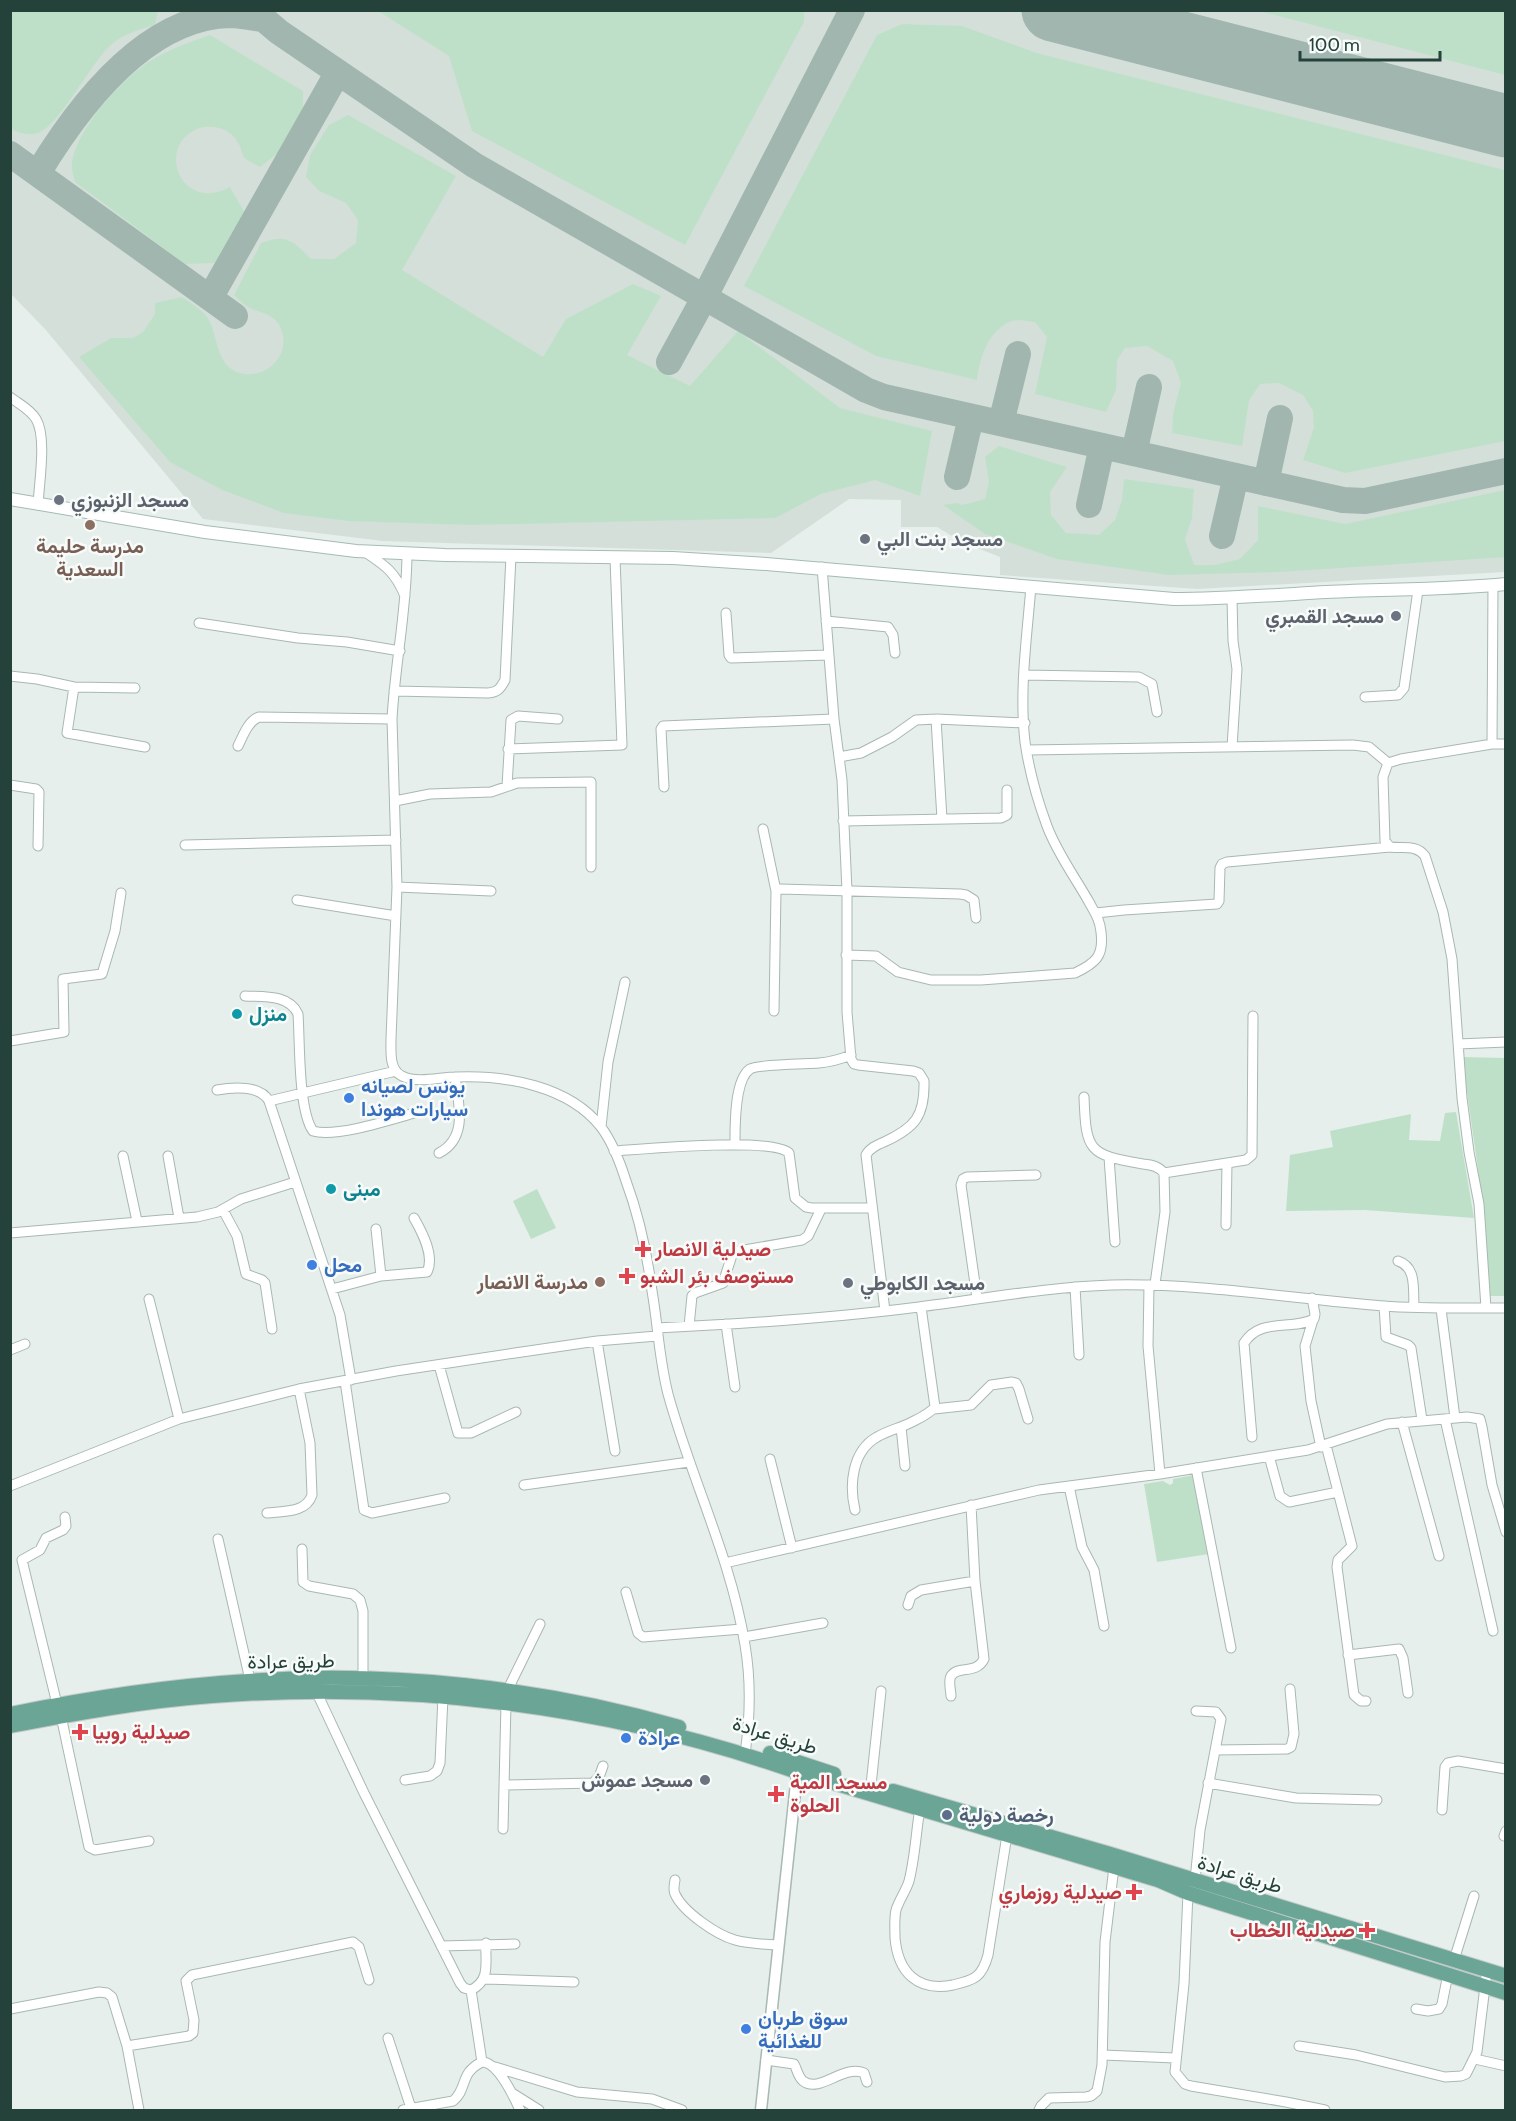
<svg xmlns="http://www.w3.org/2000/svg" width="1516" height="2121" font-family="Cabin,Vazirmatn,sans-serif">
	<rect width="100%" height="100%" fill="#e6efeb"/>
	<path fill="#d4dfda" d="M 11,11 L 1505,11 L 1505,572 L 1197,589 L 1000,575 L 1000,557 L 962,542 L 937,527 L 901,527 L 901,500 L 849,499 L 771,553 L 383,541 L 203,519 L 45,329 L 11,294 Z"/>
	<path fill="#bfe0c8" d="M 11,10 L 158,10 L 158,11 L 155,25 C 141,29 123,34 112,44 C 91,62 58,128 38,133 C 28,136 19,133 11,129 Z
		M 804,11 L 804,22 L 685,245 L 472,131 L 449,56 L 378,11 Z
		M 1259,11 L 1505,11 L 1505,75 Z
		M 902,24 L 962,26 L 1037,53 L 1505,170 L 1505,441 L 1345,473 L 1303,460 L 1314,427 L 1313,411 L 1303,395 L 1279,383 L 1260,384 L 1249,401 L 1242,446 L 1172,433 L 1173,414 L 1181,383 L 1173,361 L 1147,346 L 1125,348 L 1117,360 L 1116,390 L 1106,412 L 1035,394 L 1047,337 L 1035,322 C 1028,321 1017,319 1011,321 C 988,331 980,357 977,380 L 876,356 L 744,286 L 877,35 Z
		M 210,35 L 303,91 L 303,109 L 278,153 L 260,167 C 255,164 247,161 244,157 C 243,156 241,150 241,149 C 238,140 231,132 222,129 C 213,126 203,126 195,130 C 156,149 182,213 230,187 L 246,215 L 215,263 L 185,264 L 75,182 C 74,176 71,169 72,164 C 75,130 122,79 150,61 C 168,50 189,42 210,35 Z
		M 348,115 L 456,176 L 402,270 L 543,357 L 566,319 L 633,284 L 661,296 L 627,355 L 690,386 L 738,331 L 840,408 L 932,431 L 920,496 L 875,480 L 821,494 L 775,518 L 470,525 L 348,521 L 284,513 L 222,490 L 170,462 L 79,357 L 111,338 L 133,338 L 143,332 L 155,314 L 155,303 L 182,297 C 190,303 201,309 207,317 C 218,333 215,359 233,370 C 259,385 293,358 281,329 C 276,315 264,314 252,309 C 245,306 239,300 234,295 L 261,243 C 287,233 293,241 311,259 L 334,259 L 356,243 L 358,220 L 346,203 L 319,191 L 306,177 L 310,155 L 329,125 Z
		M 999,446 L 1067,467 L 1050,492 L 1051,515 L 1066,533 L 1099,535 L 1115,520 L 1122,500 L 1124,479 L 1194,489 L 1192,518 L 1185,539 L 1194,565 L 1215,565 L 1240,559 L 1258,540 L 1258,506 L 1345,524 L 1505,490 L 1505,557 L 1280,572 L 1169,575 L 1057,559 L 985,534 L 943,505 L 957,503 L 962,505 L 985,499 L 989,482 L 985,457 Z
		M 1462,1057 L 1505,1058 L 1505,1296 L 1485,1296 L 1478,1169 Z
		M 1456,1112 L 1474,1218 L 1365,1210 L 1286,1211 L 1290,1155 L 1333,1147 L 1330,1131 L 1411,1114 L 1409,1140 L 1440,1141 L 1445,1113 Z
		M 537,1189 L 556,1228 L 531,1239 L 513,1201 Z
		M 1194,1475 L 1209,1554 L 1157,1562 L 1144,1484 L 1163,1481 L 1170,1485 L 1173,1483 L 1173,1479 Z"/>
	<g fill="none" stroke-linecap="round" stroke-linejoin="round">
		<path stroke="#a2b6b0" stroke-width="26" d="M 253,10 L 279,32 L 474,165 L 866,390 L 884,397 L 1343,500 L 1365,501 L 1506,471
			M 10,154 L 235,316
			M 38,173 C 78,107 145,17 230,15 C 241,15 252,18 262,19
			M 210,298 L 338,72
			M 669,362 L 704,298 L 852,10
			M 1001,423 L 1018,354
			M 1134,453 L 1149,387
			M 957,477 L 971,417
			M 1266,483 L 1280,418
			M 1089,505 L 1102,446
			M 1222,536 L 1236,476"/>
		<path stroke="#a2b6b0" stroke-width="63" d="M 1053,10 L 1506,126"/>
		<defs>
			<path id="minor" d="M 10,397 C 19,404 30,409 36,419 C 47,437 39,483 38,505
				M 365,552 C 386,566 395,572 405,596
				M 407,553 C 407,609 395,663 392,719 L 397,887 L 391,1039 C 391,1051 389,1070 402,1076 C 418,1084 440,1077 456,1077 C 506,1075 569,1086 601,1127 C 613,1143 620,1162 626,1181 C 639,1216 647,1253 652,1291 C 658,1325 659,1359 668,1394 C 691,1478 731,1558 745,1645 C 751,1680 750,1719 745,1754
				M 822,567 L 834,719 L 842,780 L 847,891 L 847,1012 L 851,1059 L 854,1064 L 858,1065 L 913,1071 L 919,1073 L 924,1081 C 925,1116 915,1128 884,1142 C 877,1145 870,1148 866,1155 L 885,1311
				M 1232,598 L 1233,641 L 1237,669 L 1232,747
				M 726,613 L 729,655 L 731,658 L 829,655
				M 826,621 L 888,627 L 893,635 L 895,653
				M 199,623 L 298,638 L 347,642 L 400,651
				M 1024,675 L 1139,677 L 1152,684 L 1157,712
				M 10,676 L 37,679 L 74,687 L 135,688
				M 74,687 L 67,733 L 145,747
				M 394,691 L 488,693 C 498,692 500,689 505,680 L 511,556
				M 1365,697 L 1398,695 L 1404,688 L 1418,590
				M 1492,744 L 1493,585
				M 238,746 C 243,736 248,721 259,717 L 392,719
				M 508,749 L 622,745 L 615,558
				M 1027,750 L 1353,745 L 1369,747 L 1388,763
				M 839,757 L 861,753 L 892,737 L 916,720 L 936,719
				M 10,785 L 36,789 L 39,792 L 38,846
				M 507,786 L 511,720 L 518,716 L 558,719
				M 664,787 L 661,729 L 663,726 L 834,719
				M 395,801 L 430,794 L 491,792 L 517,783 L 591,782 L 591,867
				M 942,819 L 936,719 L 1025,723
				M 843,821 L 1001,818 L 1007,815 L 1007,790
				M 763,829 L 776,891
				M 185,845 L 396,840
				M 397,887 L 491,891
				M 297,900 L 396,916
				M 1096,913 L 1124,910 L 1217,904 L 1219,901 L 1220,868 L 1222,864 L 1227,862 L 1390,847
				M 846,955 L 876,956 L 898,972 L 931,980 L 981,980 L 1075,973 C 1096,963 1104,956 1101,932 C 1100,920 1095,913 1089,902 C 1075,877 1057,853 1047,826 C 1037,799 1029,770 1025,742 C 1019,690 1027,637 1031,586
				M 245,996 C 263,997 289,994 298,1014 C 300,1041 298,1110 313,1131 C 336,1138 393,1119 418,1112
				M 774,1011 L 776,891 L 780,889 L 960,894 L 966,895 L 974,900 L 976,918
				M 10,1041 L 64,1032 L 63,979 L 102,974 L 115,931 L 121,893
				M 1458,1044 L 1506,1042
				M 217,1090 C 233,1087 260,1085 269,1101
				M 1084,1097 C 1086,1151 1088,1155 1143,1164 C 1152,1165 1158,1166 1164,1173
				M 601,1127 L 608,1062 L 625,982
				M 735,1145 C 735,1127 734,1080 750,1069 C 759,1064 806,1064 819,1063 C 830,1062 841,1059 851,1055
				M 614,1151 C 644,1149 772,1137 789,1153 L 795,1198 L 806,1207 L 812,1208 L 872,1208
				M 439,1153 C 468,1138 459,1105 455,1077
				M 123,1156 L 137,1221
				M 168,1156 L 179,1218
				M 1109,1157 L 1115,1242
				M 223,1210 L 237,1236 L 246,1274 L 262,1280 L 265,1283 L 272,1329
				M 1226,1225 L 1227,1163
				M 376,1229 L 381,1276
				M 10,1233 L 197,1217 L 218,1212 L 241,1199 L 295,1182
				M 1398,1261 C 1417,1267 1413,1290 1414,1307
				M 1155,1284 L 1165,1212 L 1164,1173 L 1246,1160 L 1252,1155 L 1253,1016
				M 1149,1285 L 1148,1346 L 1160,1474
				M 1075,1287 L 1079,1355
				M 332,1289 L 381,1276 L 427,1272 C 435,1256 422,1232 414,1218
				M 977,1298 L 961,1185 L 963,1179 L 967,1177 L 1036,1175
				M 149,1299 L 179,1419
				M 1384,1306 L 1386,1337 L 1408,1345 L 1411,1348 L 1422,1420
				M 1486,1308 L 1479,1204 L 1469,1152 L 1462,1098 L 1452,959 L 1443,912 L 1425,856 C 1416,844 1403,849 1390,847 L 1385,841 L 1383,777 L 1388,763 L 1401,759 L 1492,744 L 1506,744
				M 1441,1309 L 1455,1418
				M 1313,1320 L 1305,1346 L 1311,1401 L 1321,1447
				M 726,1324 L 735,1387
				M 689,1326 L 692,1296 L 695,1293 L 723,1283 L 733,1252 L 802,1240 L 808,1236 L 821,1209
				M 657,1328 C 744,1324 832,1318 919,1307 C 983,1299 1047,1287 1112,1285 C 1203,1283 1293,1299 1383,1306 C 1424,1309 1465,1308 1506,1308
				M 597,1341 L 615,1451
				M 10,1350 L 25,1344
				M 439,1365 L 458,1433 L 471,1433 L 516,1412
				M 351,1380 L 340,1315 L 269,1101 L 396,1071
				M 345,1381 L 364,1510 L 372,1513 L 445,1498
				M 934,1409 L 971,1405 L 991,1385 L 1012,1382 L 1016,1383 L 1019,1389 L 1028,1419
				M 1445,1419 L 1493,1631
				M 1402,1422 L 1439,1556
				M 901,1427 L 905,1466
				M 1252,1437 L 1244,1343 C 1261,1317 1291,1331 1314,1319 L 1315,1314 L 1312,1298
				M 1326,1445 L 1352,1546 L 1338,1560 L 1337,1567 L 1354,1695 L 1361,1701 L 1366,1701
				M 1269,1456 L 1280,1496 L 1289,1502 L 1338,1492
				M 770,1459 L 792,1548
				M 1196,1468 L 1231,1648
				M 524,1485 L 689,1462
				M 10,1486 L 179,1419 L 299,1389 L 396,1371 L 515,1353 L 597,1341 L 657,1336
				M 1069,1486 L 1082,1547 L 1094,1570 L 1104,1626
				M 855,1510 C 849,1485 852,1451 877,1437 C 887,1431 900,1428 912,1422 C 920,1418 929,1414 935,1407 L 921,1307
				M 267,1513 C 284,1511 306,1513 312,1495 L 310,1443 L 299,1389
				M 218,1539 L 250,1680
				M 302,1549 L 303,1582 L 309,1586 L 353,1594 L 360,1600 L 363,1611 L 363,1679
				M 725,1563 L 1039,1490 L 1160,1474 L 1308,1450 L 1387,1424 L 1467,1417 L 1480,1419 L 1482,1427 L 1492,1485 L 1506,1532
				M 626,1592 L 638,1633 L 643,1637 L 742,1629
				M 908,1605 L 911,1596 L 921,1590 L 975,1581 L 971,1505
				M 744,1637 L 823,1623
				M 1348,1655 L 1399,1649 L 1403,1658 L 1408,1693
				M 316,1691 L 364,1793 L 460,1983 L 464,1988 L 471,1990 L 482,2062 C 498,2062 514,2097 520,2110
				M 507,1691 L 540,1624
				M 951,1696 C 951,1691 948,1681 951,1676 C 958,1665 976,1675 984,1659 L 975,1581
				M 57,1704 L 22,1560 L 40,1550 L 46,1538 L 63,1530 L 66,1526 L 65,1517
				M 61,1716 L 89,1847 L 95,1850 L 149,1841
				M 1216,1750 L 1287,1749 L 1291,1747 L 1294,1734 L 1290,1689
				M 405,1780 L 430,1776 L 437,1771 L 440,1763 L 443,1696
				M 1208,1783 L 1296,1798 L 1377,1800
				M 504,1785 L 593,1783 L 599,1777 L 603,1766
				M 871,1785 L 881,1691
				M 920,1808 C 916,1832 915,1858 909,1881 C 906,1891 899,1900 896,1910 C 894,1919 895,1929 895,1938 C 898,1972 917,1992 953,1985 C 975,1980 982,1977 988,1955 L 1007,1835
				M 1442,1810 L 1445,1767 L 1448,1763 L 1458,1761 L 1506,1769
				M 503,1829 L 506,1703
				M 1504,1836 L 1506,1831
				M 675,1880 C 674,1885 673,1890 675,1894 C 683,1912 717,1935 735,1940 C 749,1944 764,1944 778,1945
				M 1195,1880 L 1200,1830 L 1221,1719 L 1216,1712 L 1196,1711
				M 1188,1893 L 1184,1984 L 1175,2072 L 1185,2084 L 1191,2086 L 1286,2102 L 1325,2110
				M 441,1946 L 515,1944
				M 1454,1960 L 1474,1896
				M 485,1979 L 574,1982
				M 471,1990 C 491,1980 485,1963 486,1943
				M 10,2009 L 99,1992 L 107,1993 L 112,1997 L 127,2046 L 139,2110
				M 1416,2009 L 1428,2011 L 1439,2009 L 1442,2004 L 1448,1974
				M 388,2038 L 411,2108
				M 127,2046 L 189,2036 L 193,2033 L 194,2020 L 186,1981 L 192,1975 L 353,1942 L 359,1947 L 369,1980
				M 1299,2046 L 1356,2055 L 1445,2077 L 1461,2076 L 1466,2074 L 1477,2052 L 1487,1970
				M 1103,2055 L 1175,2058
				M 1475,2059 L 1506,2066
				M 766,2060 L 794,2064 C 797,2069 798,2077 803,2081 C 820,2094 843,2064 864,2073 L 867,2082
				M 495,2067 L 577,2092 L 652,2099 L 682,2110
				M 512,2093 L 539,2110
				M 403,2110 L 453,2101 C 468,2089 459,2073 482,2062
				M 1039,2110 L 1041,2106 L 1049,2098 L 1086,2097 L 1091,2096 L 1097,2091 L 1102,2065 L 1105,1942 L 1114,1867"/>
			<path id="tertiary" d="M 761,2110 L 798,1765"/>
			<path id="secondary" d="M 10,499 L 205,532 L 356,551 L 445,555 L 673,558 L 766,564 L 1174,599 C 1225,599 1275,595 1326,592 C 1386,589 1446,590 1506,584"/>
			<path id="primary" d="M 10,1714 C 89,1698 168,1686 248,1681 C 389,1670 544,1688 679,1727
				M 10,1726 C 77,1713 144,1701 212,1696 C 410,1681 610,1706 797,1772 L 1158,1880 L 1188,1893 L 1506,1993
				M 770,1753 L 834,1774
				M 893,1791 L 1110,1854 L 1506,1976"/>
		</defs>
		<use href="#minor" stroke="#a8b8b2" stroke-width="11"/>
		<use href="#tertiary" stroke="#a8b8b2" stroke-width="13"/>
		<use href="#secondary" stroke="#a4bbb3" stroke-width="14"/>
		<use href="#primary" stroke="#c2cac8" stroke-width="16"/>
		<use href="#minor" stroke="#fff" stroke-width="9"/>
		<use href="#tertiary" stroke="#fff" stroke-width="10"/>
		<use href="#secondary" stroke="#fff" stroke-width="12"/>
		<use href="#primary" stroke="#6aa596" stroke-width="14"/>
	</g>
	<g fill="#6b7280" stroke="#f7fbf9" stroke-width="2">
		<circle cx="59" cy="500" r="6"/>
		<circle cx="865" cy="539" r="6"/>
		<circle cx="1396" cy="616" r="6"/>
		<circle cx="848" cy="1283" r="6"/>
		<circle cx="705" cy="1780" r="6"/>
	</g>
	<g fill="#8d6e63" stroke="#f7fbf9" stroke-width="2">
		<circle cx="90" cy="525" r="6"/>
		<circle cx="600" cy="1282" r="6"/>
	</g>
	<g fill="#0f9aa8" stroke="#f7fbf9" stroke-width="2">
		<circle cx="237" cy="1014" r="6"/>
		<circle cx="331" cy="1189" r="6"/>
	</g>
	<g fill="#3f7fe0" stroke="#f7fbf9" stroke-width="2">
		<circle cx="349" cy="1098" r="6"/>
		<circle cx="312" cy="1265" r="6"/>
		<circle cx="626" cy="1738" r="6"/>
		<circle cx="746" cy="2029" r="6"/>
	</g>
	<g fill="#e0444e" stroke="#f7fbf9" stroke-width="2">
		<path d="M640 1240h6v6h6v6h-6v6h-6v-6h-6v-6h6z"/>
		<path d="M624 1267h6v6h6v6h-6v6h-6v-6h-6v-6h6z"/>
		<path d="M77 1723h6v6h6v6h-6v6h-6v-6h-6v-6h6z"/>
		<path d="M773 1785h6v6h6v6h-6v6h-6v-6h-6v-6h6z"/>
		<path d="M1131 1883h6v6h6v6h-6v6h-6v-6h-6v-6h6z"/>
		<path d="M1364 1921h6v6h6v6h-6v6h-6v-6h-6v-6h6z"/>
	</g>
	<circle fill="#5c6f8a" stroke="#f7fbf9" stroke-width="2" cx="947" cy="1815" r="6"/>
	<g text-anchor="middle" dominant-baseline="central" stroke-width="5" stroke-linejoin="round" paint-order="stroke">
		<g font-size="20" font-weight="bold" fill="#5b616d" stroke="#f7fbf9" text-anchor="start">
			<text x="71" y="500">مسجد الزنبوزي</text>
			<text x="877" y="539">مسجد بنت البي</text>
			<text x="1384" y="616" text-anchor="end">مسجد القمبري</text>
			<text x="860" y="1283">مسجد الكابوطي</text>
			<text x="693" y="1780" text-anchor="end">مسجد عموش</text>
		</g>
		<g font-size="20" font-weight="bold" fill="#785e54" stroke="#f7fbf9">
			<text x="90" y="546">مدرسة حليمة<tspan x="90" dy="23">السعدية</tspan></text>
			<text x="588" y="1282" text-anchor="end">مدرسة الانصار</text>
		</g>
		<g font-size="20" font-weight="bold" fill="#0d838f" stroke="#f7fbf9" text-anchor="start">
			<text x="249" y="1014">منزل</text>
			<text x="343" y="1189">مبنى</text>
		</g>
		<g font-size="20" font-weight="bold" fill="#366cbe" stroke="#f7fbf9" text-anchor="start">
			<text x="361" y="1086">يونس لصيانه<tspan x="361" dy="23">سيارات هوندا</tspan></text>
			<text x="324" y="1265">محل</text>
			<text x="638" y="1738">عرادة</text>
			<text x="758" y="2018">سوق طربان<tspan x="758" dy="23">للغذائية</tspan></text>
		</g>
		<g font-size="20" font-weight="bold" fill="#be3a42" stroke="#f7fbf9" text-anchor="start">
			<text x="655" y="1249">صيدلية الانصار</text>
			<text x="640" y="1276">مستوصف بئر الشبو</text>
			<text x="92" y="1732">صيدلية روبيا</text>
			<text x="790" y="1782">مسجد المية<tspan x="790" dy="23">الحلوة</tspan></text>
			<text x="1122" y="1892" text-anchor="end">صيدلية روزماري</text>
			<text x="1355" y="1930" text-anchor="end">صيدلية الخطاب</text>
		</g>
		<g font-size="20" fill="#24423a" stroke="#f7fbf9">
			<text transform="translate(291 1661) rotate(-1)">طريق عرادة</text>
			<text transform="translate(775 1735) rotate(17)">طريق عرادة</text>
			<text transform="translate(1240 1874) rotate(17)">طريق عرادة</text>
		</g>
		<g font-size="20" font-weight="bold" fill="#4e5e75" stroke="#f7fbf9" text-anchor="start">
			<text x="959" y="1815">رخصة دولية</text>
		</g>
	</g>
	<rect width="1516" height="2121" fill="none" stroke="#24423a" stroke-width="24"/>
	<path d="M1300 51v9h140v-9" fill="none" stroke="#24423a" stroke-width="3"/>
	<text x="1309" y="51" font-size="18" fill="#24423a" stroke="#f7fbf9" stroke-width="4.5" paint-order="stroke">100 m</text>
</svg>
